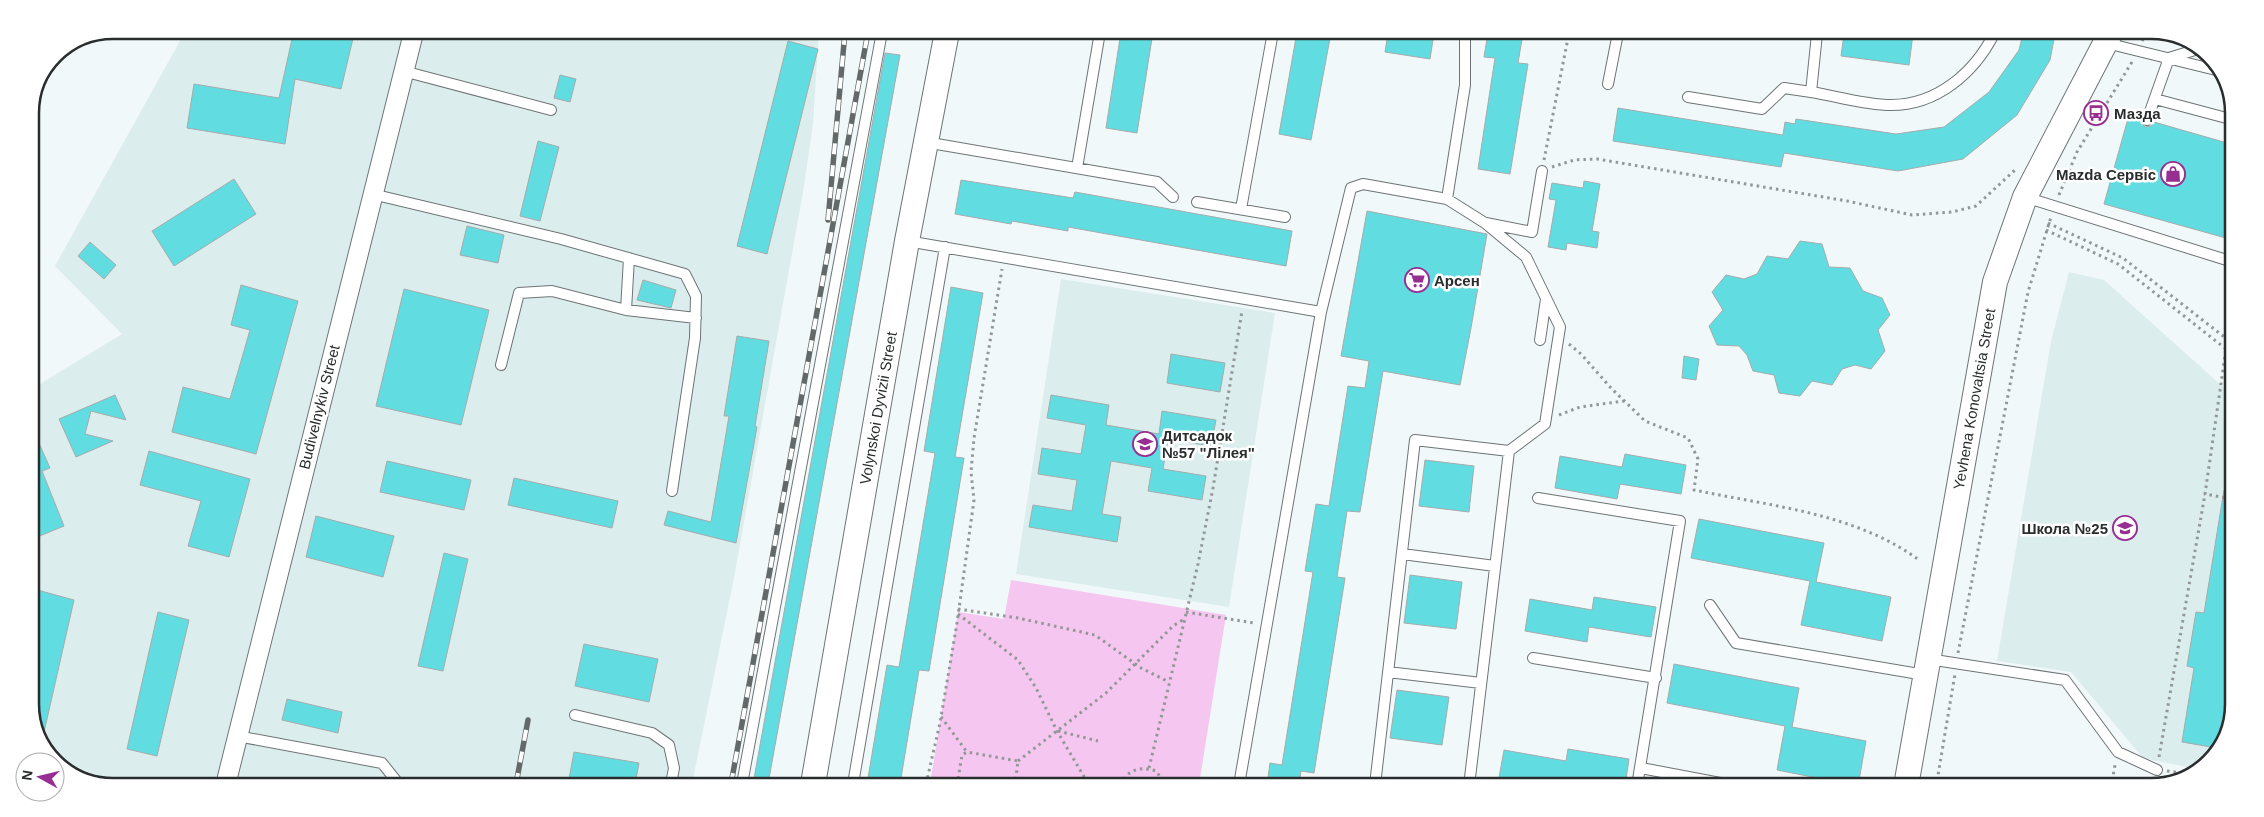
<svg xmlns="http://www.w3.org/2000/svg" width="2264" height="817" font-family="Helvetica,sans-serif">
	<rect width="100%" height="100%" fill="#f1f8f9"/>
	<path fill="#dceded" d="M 186,30 L 819,31 L 813,124 L 803,192 L 734,578 L 692,784 L 86,783 L 47,755 L 30,710 L 30,390 L 122,334 L 55,266 Z
		M 2069,272 L 2104,280 L 2232,395 L 2230,731 L 2201,770 L 2143,758 L 2071,672 L 1997,661 L 2051,341 Z
		M 1061,279 L 1275,313 L 1229,607 L 1016,574 Z"/>
	<path fill="#f5c7f0" d="M 1011,580 L 1226,615 L 1199,785 L 930,784 L 958,612 L 1004,619 Z
		M 2023,779 L 2060,787 L 2021,787 Z"/>
	<path fill="#61dce1" stroke="#a5acac" d="M 294,30 L 355,30 L 341,89 L 295,79 L 285,144 L 187,128 L 194,84 L 279,98 Z
		M 1121,32 L 1153,32 L 1137,133 L 1106,128 Z
		M 1297,32 L 1331,33 L 1311,140 L 1279,134 Z
		M 1388,33 L 1434,33 L 1430,59 L 1385,52 Z
		M 1488,33 L 1523,33 L 1518,63 L 1528,64 L 1510,174 L 1478,169 L 1495,58 L 1484,57 Z
		M 1844,34 L 1913,34 L 1909,65 L 1841,56 Z
		M 2023,34 L 2055,34 L 2050,60 L 2017,115 L 1963,159 L 1898,171 L 1784,153 L 1781,167 L 1613,141 L 1618,108 L 1783,135 L 1785,122 L 1795,124 L 1796,119 L 1896,134 L 1944,127 L 1989,92 L 2019,50 Z
		M 788,41 L 818,49 L 767,254 L 737,246 Z
		M 885,53 L 900,55 L 826,464 L 768,784 L 753,784 Z
		M 560,75 L 576,79 L 570,102 L 554,98 Z
		M 2129,115 L 2140,119 L 2142,124 L 2145,127 L 2151,126 L 2154,122 L 2234,145 L 2233,240 L 2104,204 Z
		M 538,141 L 559,147 L 540,221 L 520,216 Z
		M 234,179 L 256,214 L 174,266 L 152,231 Z
		M 961,180 L 1073,198 L 1075,192 L 1292,231 L 1286,266 L 1068,227 L 1068,231 L 1012,221 L 1011,224 L 955,214 Z
		M 1584,181 L 1600,184 L 1592,231 L 1599,232 L 1597,248 L 1567,243 L 1566,250 L 1548,247 L 1556,200 L 1549,199 L 1552,183 L 1583,188 Z
		M 1367,211 L 1487,234 L 1471,328 L 1460,385 L 1383,371 L 1360,512 L 1347,511 L 1337,577 L 1345,578 L 1314,773 L 1301,771 L 1299,785 L 1267,785 L 1270,763 L 1282,765 L 1313,572 L 1305,571 L 1316,504 L 1329,506 L 1348,386 L 1365,388 L 1369,361 L 1341,356 Z
		M 467,226 L 504,235 L 498,263 L 460,255 Z
		M 1800,241 L 1822,244 L 1829,267 L 1850,268 L 1863,291 L 1882,298 L 1890,315 L 1878,330 L 1885,351 L 1871,369 L 1855,365 L 1842,369 L 1832,385 L 1812,381 L 1800,396 L 1779,393 L 1774,375 L 1753,371 L 1747,355 L 1739,346 L 1717,345 L 1709,326 L 1723,310 L 1712,292 L 1726,275 L 1744,279 L 1757,274 L 1767,256 L 1788,259 Z
		M 90,242 L 116,265 L 104,279 L 78,256 Z
		M 643,280 L 676,290 L 671,308 L 637,300 Z
		M 241,285 L 298,301 L 256,454 L 172,432 L 183,387 L 230,399 L 250,330 L 231,325 Z
		M 951,287 L 983,293 L 955,457 L 964,458 L 929,671 L 919,670 L 900,784 L 867,784 L 887,665 L 899,667 L 935,453 L 924,451 Z
		M 404,289 L 489,310 L 461,425 L 376,406 Z
		M 737,336 L 769,341 L 755,426 L 757,427 L 736,543 L 664,525 L 668,511 L 711,522 L 729,416 L 724,416 Z
		M 1171,354 L 1225,363 L 1220,392 L 1167,383 Z
		M 1684,356 L 1699,359 L 1696,380 L 1682,378 Z
		M 115,395 L 126,420 L 91,411 L 85,434 L 113,441 L 76,457 L 59,419 Z
		M 1051,395 L 1109,405 L 1106,425 L 1159,434 L 1162,411 L 1216,420 L 1211,446 L 1168,439 L 1163,469 L 1206,476 L 1202,500 L 1148,491 L 1152,468 L 1111,461 L 1102,514 L 1121,517 L 1117,542 L 1029,527 L 1033,505 L 1072,511 L 1077,480 L 1038,474 L 1042,448 L 1081,454 L 1086,425 L 1047,418 Z
		M 30,423 L 50,468 L 42,471 L 64,526 L 30,540 Z
		M 149,451 L 250,479 L 229,557 L 188,546 L 201,501 L 140,485 Z
		M 1625,454 L 1686,465 L 1681,494 L 1620,484 L 1617,499 L 1555,488 L 1560,456 L 1622,467 Z
		M 1425,460 L 1474,466 L 1469,512 L 1419,506 Z
		M 387,461 L 471,480 L 464,510 L 380,492 Z
		M 514,478 L 618,501 L 612,528 L 508,505 Z
		M 2224,490 L 2231,491 L 2230,731 L 2217,748 L 2182,742 L 2194,668 L 2187,666 L 2196,612 L 2204,613 Z
		M 316,516 L 394,536 L 383,577 L 306,557 Z
		M 1699,519 L 1824,543 L 1816,582 L 1891,597 L 1882,641 L 1801,625 L 1810,581 L 1691,558 Z
		M 444,553 L 468,559 L 443,671 L 418,666 Z
		M 1410,575 L 1462,582 L 1456,629 L 1404,623 Z
		M 30,588 L 74,600 L 42,741 L 30,710 Z
		M 1594,597 L 1656,607 L 1651,637 L 1589,627 L 1587,642 L 1525,631 L 1530,599 L 1592,610 Z
		M 158,612 L 189,620 L 157,756 L 127,749 Z
		M 584,644 L 658,659 L 649,702 L 575,686 Z
		M 1674,664 L 1799,688 L 1792,727 L 1866,741 L 1858,786 L 1777,770 L 1785,726 L 1667,703 Z
		M 1397,690 L 1449,697 L 1442,745 L 1390,738 Z
		M 287,699 L 342,712 L 338,733 L 282,720 Z
		M 1568,749 L 1629,759 L 1625,786 L 1563,778 L 1562,786 L 1516,786 L 1498,783 L 1504,750 L 1566,761 Z
		M 574,752 L 639,763 L 635,784 L 568,784 Z"/>
	<g fill="none" stroke-linecap="round" stroke-linejoin="round">
		<defs>
			<path id="service" d="M 1817,34 L 1811,92 C 1836,96 1865,105 1891,105 C 1937,105 1974,73 1994,34
				M 2106,43 L 2220,71
				M 403,71 L 551,110
				M 1608,84 L 1618,33
				M 1688,97 L 1762,109 L 1784,88 L 1811,92
				M 2155,99 L 2234,120
				M 2147,120 L 2169,58 L 2198,49
				M 925,142 L 1157,182 L 1173,197
				M 1077,168 L 1100,32
				M 372,194 L 561,239 L 685,274 L 696,296 L 695,338 L 672,491
				M 2025,197 L 2233,262
				M 1447,199 L 1465,85 L 1465,33
				M 1197,202 L 1285,217
				M 1241,209 L 1273,32
				M 1486,223 L 1532,232 L 1542,171
				M 907,241 L 1321,312 L 1239,785
				M 626,310 L 629,258
				M 1321,312 L 1351,188 L 1363,184 L 1447,199 L 1485,223 L 1526,257 L 1560,327 L 1545,424 L 1509,451
				M 1540,340 L 1546,299
				M 501,365 L 519,293 L 552,291 L 626,310 L 696,318
				M 1538,498 L 1680,521 L 1637,786
				M 1402,554 L 1495,566
				M 1710,605 L 1736,643 L 1925,675
				M 1533,658 L 1656,678
				M 1928,659 L 2065,680 L 2118,752 L 2157,770
				M 1388,672 L 1481,683
				M 575,715 L 652,733 L 669,745 L 674,768 L 671,784
				M 237,736 L 382,763 L 398,783
				M 1641,768 L 1736,786
				M 742,784 L 882,32
				M 853,784 L 945,247
				M 1375,785 L 1415,440 L 1509,451 L 1469,786"/>
			<path id="minor" d="M 226,783 L 414,31"/>
			<path id="tertiary" d="M 813,784 L 907,241 L 947,32
				M 1906,786 L 1995,282 L 2025,197 L 2110,34"/>
		</defs>
		<use href="#service" stroke="#6e7475" stroke-width="12"/>
		<use href="#minor" stroke="#6e7475" stroke-width="21"/>
		<use href="#tertiary" stroke="#6e7475" stroke-width="26"/>
		<path stroke="#929797" stroke-width="3" stroke-dasharray="2.5 4" stroke-linecap="butt" d="M 2142,41 L 2146,34
			M 1544,160 L 1569,33
			M 1552,167 L 1574,160 L 1597,159 L 1847,201 L 1912,215 L 1952,212 L 1976,206 L 2015,170
			M 2059,195 L 2077,152 L 2132,62
			M 2048,223 L 2123,258 L 2232,343
			M 2046,230 L 2118,264 L 2226,349 L 2232,329
			M 1569,344 L 1581,354 L 1611,388 L 1645,421 L 1688,438 L 1698,459 L 1694,490 C 1770,506 1855,513 1919,560
			M 1559,415 L 1580,407 L 1624,401
			M 2231,499 L 2205,494 L 2226,349 L 2232,355
			M 958,609 L 1018,618 L 1095,635 L 1141,668 L 1169,682
			M 1186,612 L 1254,623
			M 958,614 L 1018,660 L 1036,688 L 1057,731 L 1089,785
			M 1958,653 L 2028,292 L 2051,217
			M 941,717 L 967,752
			M 1058,731 L 1098,741
			M 2159,757 L 2205,494
			M 1018,761 L 1106,693 L 1173,626 L 1184,619
			M 1149,768 L 1198,564 L 1213,488 L 1242,311
			M 2167,771 L 2190,774
			M 926,784 L 940,723 L 957,623 L 974,500 L 971,472 L 974,438 L 1002,269
			M 957,785 L 962,755 L 967,752 L 1018,761 L 1015,785
			M 1121,785 C 1127,769 1141,766 1156,771 L 1166,785
			M 1936,787 L 1955,674
			M 2111,787 L 2115,765"/>
		<use href="#service" stroke="#fff" stroke-width="10"/>
		<use href="#minor" stroke="#fff" stroke-width="19"/>
		<use href="#tertiary" stroke="#fff" stroke-width="24"/>
		<defs>
			<path id="rail" d="M 828,220 L 845,32
				M 516,784 L 528,720
				M 731,784 L 868,32"/>
		</defs>
		<use href="#rail" stroke="#636868" stroke-width="5.5"/>
		<use href="#rail" stroke="#fff" stroke-width="4" stroke-dasharray="11" stroke-linecap="butt"/>
	</g>
	<defs>
		<symbol id="bus-ring" viewBox="-11 -11 22 22"><circle r="9.5" fill="#fff" stroke="#972e92" stroke-width="1.5"/><path d="M-5-6H5V4H4V6H2V4H-2V6H-4V4H-5ZM-3.5-4V0h7V-4ZM-3.5 1.2v1.5H-2V1.2ZM2 1.2v1.5H3.5V1.2Z" fill="#972e92"/></symbol>
		<symbol id="shop-ring" viewBox="-11 -11 22 22"><circle r="9.5" fill="#fff" stroke="#972e92" stroke-width="1.5"/><path d="M-5-2.5h2.3a2.7 3.5 0 0 1 5.4 0H5L5.5 6h-11ZM-1.5-2.5h3a1.5 2.3 0 0 0-3 0Z" fill="#972e92"/></symbol>
		<symbol id="supermarket-ring" viewBox="-11 -11 22 22"><circle r="9.5" fill="#fff" stroke="#972e92" stroke-width="1.5"/><path d="M-6-5.5h2.5l.6 2H6L4.5 2H-2.5L-4.4-4H-6ZM-1.5 3.2a1.3 1.3 0 1 0 .1 0ZM3 3.2a1.3 1.3 0 1 0 .1 0Z" fill="#972e92"/></symbol>
		<symbol id="school-ring" viewBox="-11 -11 22 22"><circle r="9.5" fill="#fff" stroke="#972e92" stroke-width="1.5"/><path d="M0-5L7-2L0 1L-7-2ZM-4 1L0 2.5L4 1V4Q0 6-4 4Z" fill="#972e92"/></symbol>
	</defs>
	<g fill-rule="evenodd">
		<use href="#bus-ring" x="2082" y="99" width="28" height="28"/>
		<use href="#shop-ring" x="2159" y="160" width="28" height="28"/>
		<use href="#supermarket-ring" x="1403" y="266" width="28" height="28"/>
		<use href="#school-ring" x="1131" y="430" width="28" height="28"/>
		<use href="#school-ring" x="2111" y="514" width="28" height="28"/>
	</g>
	<g text-anchor="middle" dominant-baseline="central" stroke-width="5" stroke-linejoin="round" paint-order="stroke">
		<g font-size="15" font-weight="bold" fill="#2a2d2d" stroke="#fff" text-anchor="start">
			<text x="2114" y="113">Мазда</text>
			<text x="2156" y="174" text-anchor="end">Mazda Сервіс</text>
			<text x="1434" y="280">Арсен</text>
			<text x="1162" y="435">Дитсадок<tspan x="1162" dy="17">№57 "Лілея"</tspan></text>
			<text x="2108" y="528" text-anchor="end">Школа №25</text>
		</g>
		<g font-size="15" fill="#2a2d2d" stroke="#fff">
			<text transform="translate(1974 399) rotate(-80)">Yevhena Konovaltsia Street</text>
			<text transform="translate(319 407) rotate(-76)">Budivelnykiv Street</text>
			<text transform="translate(878 408) rotate(-80)">Volynskoi Dyvizii Street</text>
		</g>
	</g>
	<path d="M0 0H2264V817H0ZM113 39H2151A74 74 0 0 1 2225 113V704A74 74 0 0 1 2151 778H113A74 74 0 0 1 39 704V113A74 74 0 0 1 113 39Z" fill="#fff" fill-rule="evenodd"/>
	<path fill="none" stroke="#2a2d2d" stroke-width="2.5" d="M113 39H2151A74 74 0 0 1 2225 113V704A74 74 0 0 1 2151 778H113A74 74 0 0 1 39 704V113A74 74 0 0 1 113 39Z"/>
	<g transform="translate(40 777) rotate(278)"><circle r="24" fill="#ffffff" stroke="#aaabab"/>
	<path d="M0-4L9 19L0 12L-9 19Z" fill="#972e92"/>
	<text y="-8" font-size="14" font-weight="bold" text-anchor="middle" fill="#2a2d2d">N</text>
	</g>
</svg>
